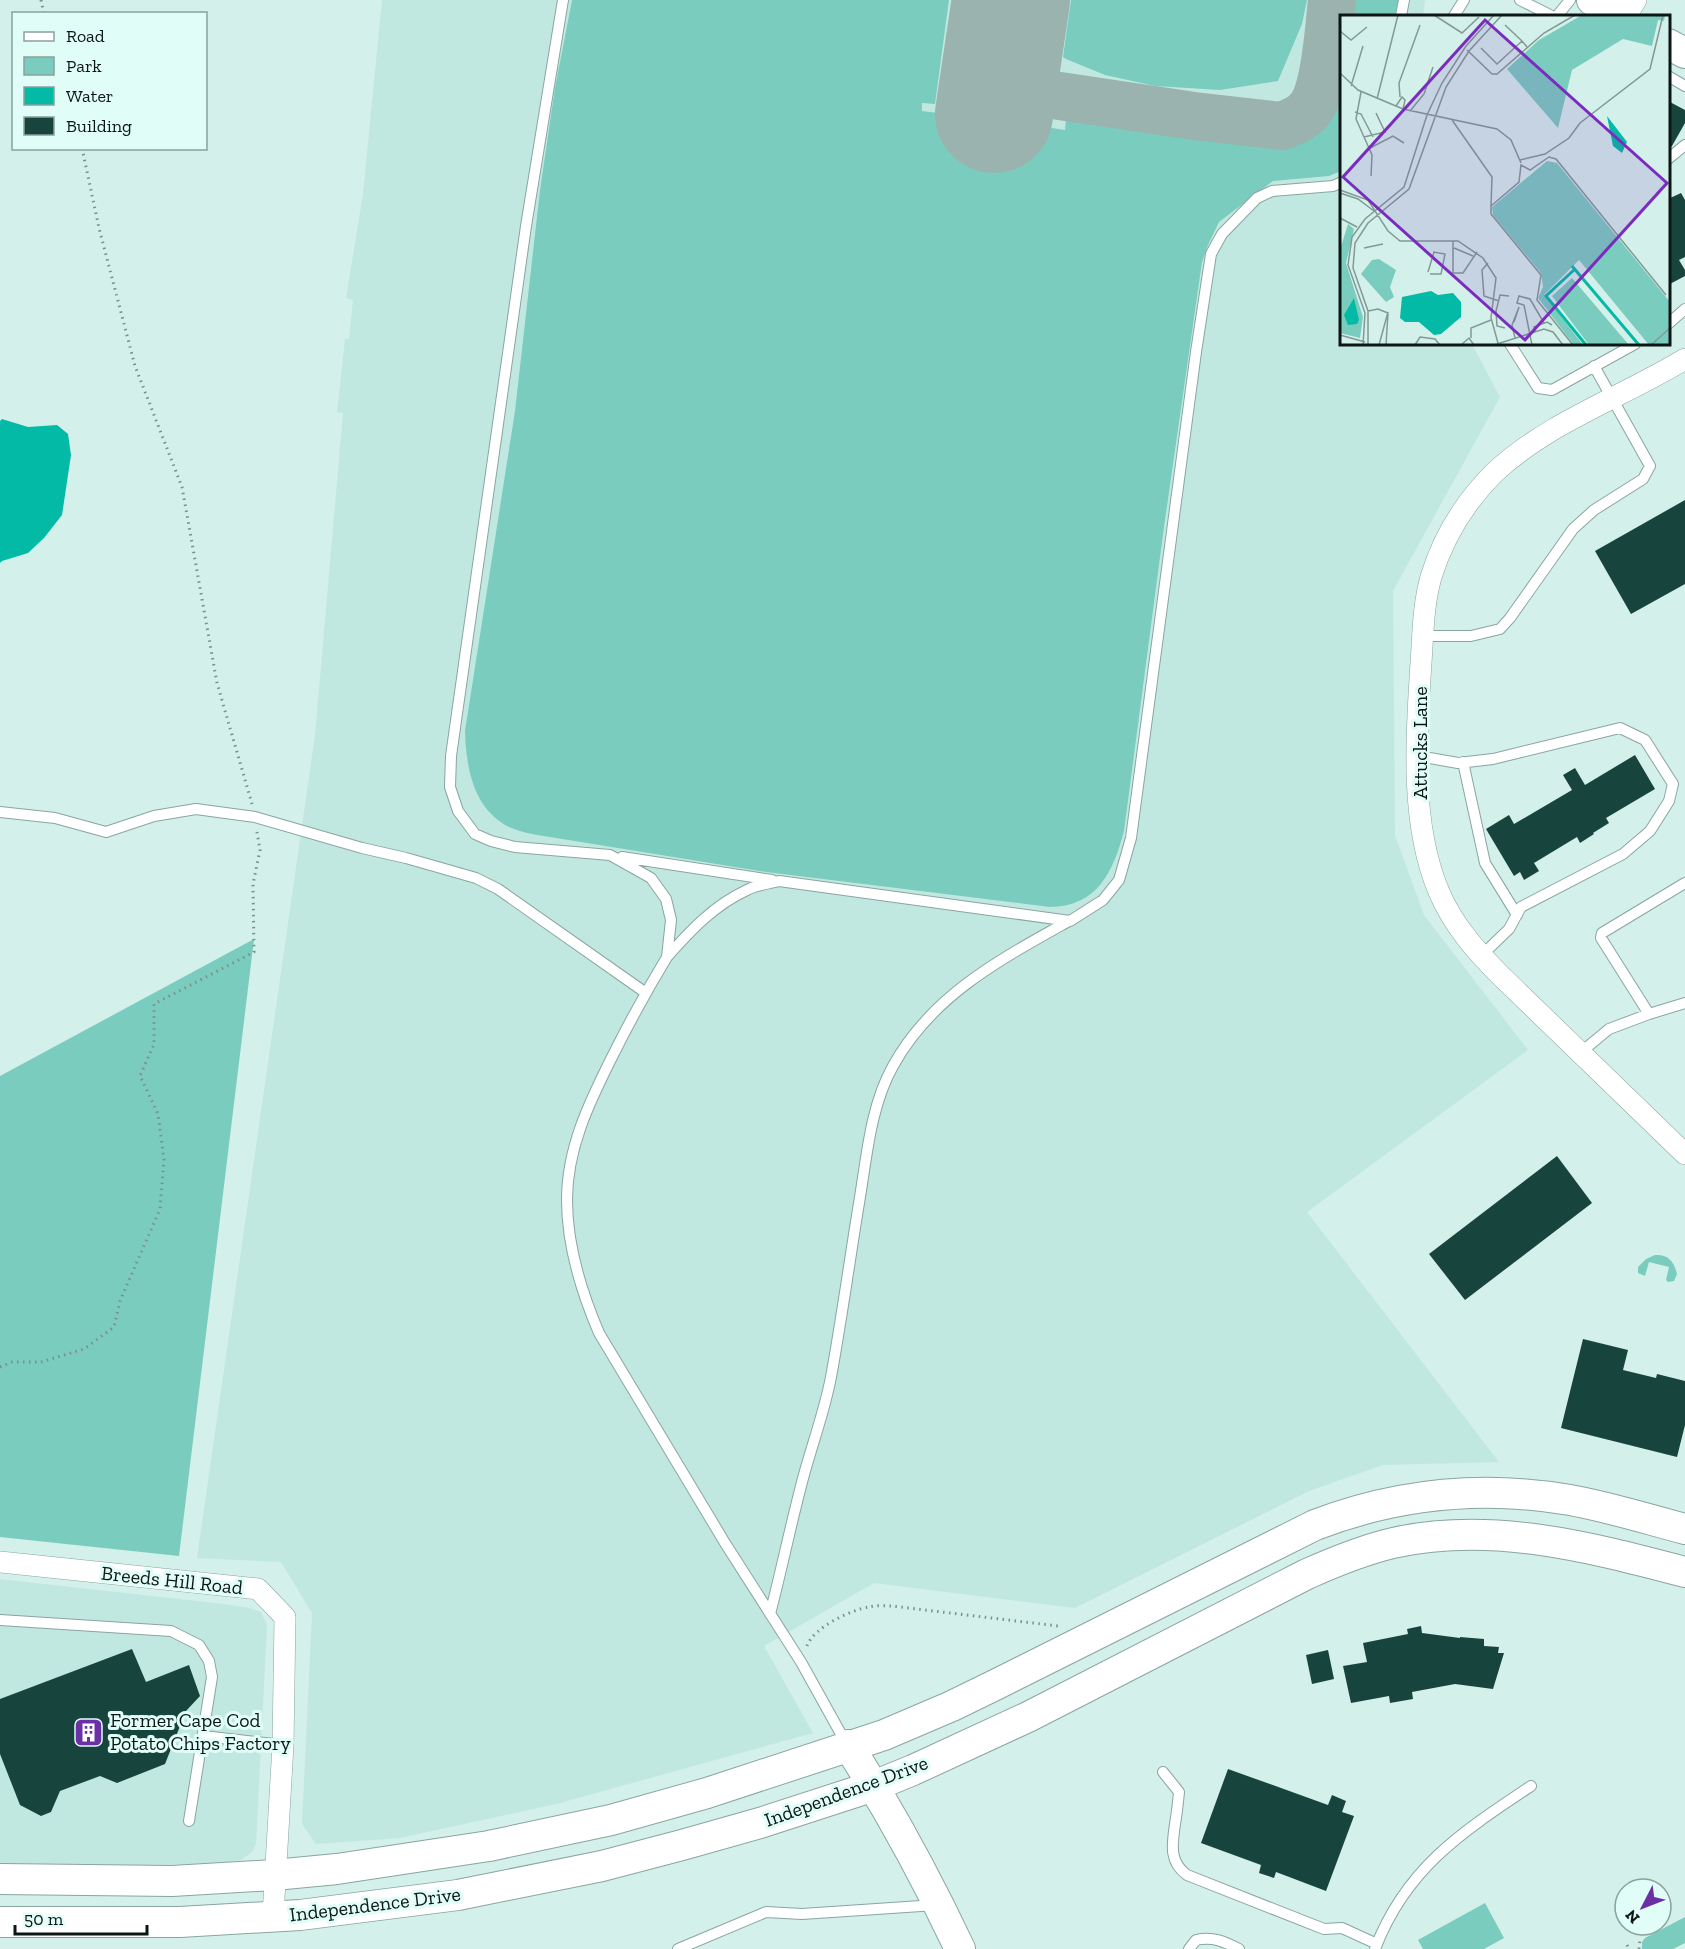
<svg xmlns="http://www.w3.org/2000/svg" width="1685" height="1949" font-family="'Zilla Slab',serif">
	<rect width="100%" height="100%" fill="#d3f0ea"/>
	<path fill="#c1e8e0" d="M 382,0 L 1425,0 L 1423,16 L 1342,16 L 1342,344 L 1472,344 L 1500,397 L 1393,591 L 1395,835 L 1424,915 L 1528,1050 L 1307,1212 L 1499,1462 L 1383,1465 L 1309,1491 L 1075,1608 L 874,1583 L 764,1646 L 813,1733 L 560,1803 L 400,1838 L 316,1844 L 302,1824 L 312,1613 L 281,1562 L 197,1558 L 315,735 L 343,413 L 337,412 L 345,339 L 349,339 L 353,300 L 346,298 L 363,194 Z
		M 0,1579 L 224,1604 L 249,1608 L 261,1612 L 267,1625 L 256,1844 L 252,1852 L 241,1860 L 216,1864 L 0,1867 Z"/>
	<path fill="#7acdbe" d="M 572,0 L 949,0 L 935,104 L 922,103 L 922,111 L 954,115 L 955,109 L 1032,120 L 1032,125 L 1065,130 L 1066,119 L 1257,146 C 1288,148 1320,140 1335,110 C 1340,101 1340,91 1341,82 L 1341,171 L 1329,176 L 1273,181 L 1219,222 L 1208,245 L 1202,262 L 1164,527 L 1124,831 C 1113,872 1098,906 1050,907 L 766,872 L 550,837 C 537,835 522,833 509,827 C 473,809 466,767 465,731 L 515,411 L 540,190 L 555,88 Z
		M 1071,0 L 1307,0 L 1302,24 L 1278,81 L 1220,90 L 1155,86 L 1105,75 L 1066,59 L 1063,57 Z
		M 1353,0 L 1407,0 L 1405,16 L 1351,16 Z
		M 254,939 L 179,1556 L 0,1537 L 0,1076 Z
		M 1655,1255 C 1668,1254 1674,1261 1677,1274 L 1674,1281 L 1668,1282 L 1666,1280 L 1669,1267 L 1649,1262 L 1645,1276 L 1638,1273 L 1638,1267 L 1646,1259 Z
		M 1485,1903 L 1504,1938 L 1484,1949 L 1423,1949 L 1418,1940 Z
		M 1685,1917 L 1685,1943 L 1673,1949 L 1642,1949 L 1642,1942 L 1645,1938 Z"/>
	<path fill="#02baa5" d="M 2,419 L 28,427 L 57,425 L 68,434 L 71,455 L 62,515 L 44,538 L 28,553 L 2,561 L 0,563 L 0,421 Z"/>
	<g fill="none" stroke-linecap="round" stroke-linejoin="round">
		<path stroke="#9bb3ae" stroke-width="48" d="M 999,87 L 1194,116 L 1281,126 C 1294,122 1305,117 1312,106 C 1326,85 1329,27 1332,0"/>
		<path stroke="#9bb3ae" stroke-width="118" d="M 994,114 L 1011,0"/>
	</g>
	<path fill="#17453e" d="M 1668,101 L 1685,110 L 1685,123 L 1672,146 L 1668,149 Z
		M 1681,193 L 1685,200 L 1685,257 L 1679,260 L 1685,270 L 1685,276 L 1668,285 L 1668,199 Z
		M 1685,500 L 1685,584 L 1631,614 L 1595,551 Z
		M 1635,755 L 1655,789 L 1606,818 L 1609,823 L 1593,833 L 1594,834 L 1580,843 L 1577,837 L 1534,863 L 1539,871 L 1524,880 L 1520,872 L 1514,876 L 1486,829 L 1509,815 L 1514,824 L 1572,790 L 1563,775 L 1575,768 L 1585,785 Z
		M 1557,1156 L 1592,1203 L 1465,1300 L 1429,1254 Z
		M 1583,1339 L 1628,1350 L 1623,1370 L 1656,1378 L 1657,1374 L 1685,1381 L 1685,1425 L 1677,1457 L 1561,1428 Z
		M 1421,1626 L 1422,1633 L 1460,1638 L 1460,1637 L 1484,1639 L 1484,1646 L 1499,1647 L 1498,1653 L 1504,1653 L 1493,1689 L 1455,1684 L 1412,1692 L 1413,1699 L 1390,1703 L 1389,1696 L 1351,1703 L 1343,1666 L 1367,1662 L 1363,1643 L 1408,1634 L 1407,1629 Z
		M 132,1649 L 146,1682 L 189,1665 L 200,1696 L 186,1711 L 165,1764 L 117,1783 L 100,1776 L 60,1791 L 51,1812 L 41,1816 L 20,1805 L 0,1754 L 0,1699 Z
		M 1328,1650 L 1334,1679 L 1312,1684 L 1306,1655 Z
		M 1228,1769 L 1328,1805 L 1332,1795 L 1346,1801 L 1342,1812 L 1354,1816 L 1326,1891 L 1276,1872 L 1274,1878 L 1259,1873 L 1261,1865 L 1201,1843 Z"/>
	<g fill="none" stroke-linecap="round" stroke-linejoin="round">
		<defs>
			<path id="lane" d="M 563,0 L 526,226 L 451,756 L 450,787 L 458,811 L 475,834 L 491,841 L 515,847 L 610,855 L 651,878 L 666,899 L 671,920 L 667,957 C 690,931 714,905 747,890 C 756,885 768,884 779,881 L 1070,921 L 1103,900 L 1119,880 L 1131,838 L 1196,352 L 1211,254 L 1222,234 L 1257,198 L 1272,191 L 1333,186 L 1342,182
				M 1520,0 L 1552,16
				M 1401,16 L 1404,0
				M 1454,16 L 1464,0
				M 1557,16 L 1570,0
				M 1668,76 L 1685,86
				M 1668,159 L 1685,145
				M 1668,324 L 1685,309
				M 1510,344 L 1538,388 L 1552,390 L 1635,344
				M 1423,636 L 1471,636 L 1500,629 L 1510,618 L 1573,529 L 1594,510 L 1643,479 L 1650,466 L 1594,366
				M 1418,756 L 1458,763 L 1493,759 L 1620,728 L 1645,740 L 1673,784 L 1669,801 L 1650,831 L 1623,854 L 1521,907 L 1509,929 L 1481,956
				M 1463,762 L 1485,863 L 1517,915
				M 0,812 L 55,818 L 106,832 L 154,816 L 196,809 L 255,817 L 362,848 L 406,858 L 476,878 L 498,889 L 646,993
				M 622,857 L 772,880
				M 1685,883 L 1602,933 L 1601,938 L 1649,1014 L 1685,1003
				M 667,957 C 647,990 629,1023 612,1057 C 589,1103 567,1148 567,1200 C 567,1246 581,1291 599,1333 L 725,1543 L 801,1662 L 846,1743
				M 1580,1053 L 1609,1029 L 1649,1014
				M 770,1614 C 781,1572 790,1528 801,1486 C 810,1450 824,1414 831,1377 C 842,1317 850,1257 860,1197 C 867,1154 871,1105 893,1066 C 932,995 1001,959 1069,921
				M 0,1620 L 171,1631 L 199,1645 L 209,1661 L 212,1677 L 189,1821
				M 203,1736 L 283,1745
				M 1163,1772 L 1179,1792 C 1178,1802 1177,1813 1175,1824 C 1172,1845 1169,1862 1187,1875 L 1324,1929 L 1342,1928 L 1377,1944
				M 678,1949 L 766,1912 L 802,1914 L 936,1905
				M 1189,1949 L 1196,1940 C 1213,1936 1225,1942 1239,1949
				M 1375,1949 C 1406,1868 1462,1832 1531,1786"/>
			<path id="street" d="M 1626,16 L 1636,0
				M 1685,359 C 1623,397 1548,422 1494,473 C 1465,502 1443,538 1431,577 C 1423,605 1423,635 1421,663 C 1416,736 1410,824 1439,892 C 1453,925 1476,951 1501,976 L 1685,1154
				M 0,1562 L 258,1589 L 285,1617 L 283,1745 L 273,1916"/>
			<path id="secondary" d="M 1592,0 L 1621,16
				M 1668,44 L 1685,53
				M 848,1745 C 890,1811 927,1879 960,1949
				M 0,1879 L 172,1881 L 274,1875 L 337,1869 L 489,1846 L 611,1820 L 707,1793 L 884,1735 L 952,1706 L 995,1685 L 1315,1525 C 1399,1493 1482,1485 1570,1500 C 1609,1507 1647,1519 1685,1529
				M 0,1922 L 180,1922 L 300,1915 L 458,1895 L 602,1866 L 682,1845 L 760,1823 L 874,1786 L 913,1770 L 1028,1717 L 1307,1574 C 1334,1562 1363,1550 1393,1543 C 1491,1521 1590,1547 1685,1572"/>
		</defs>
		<use href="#lane" stroke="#8aa59f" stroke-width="12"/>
		<use href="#street" stroke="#8aa59f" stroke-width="22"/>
		<use href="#secondary" stroke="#8aa59f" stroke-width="32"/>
		<path stroke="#7b8f8b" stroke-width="3" stroke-dasharray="1.5 4.5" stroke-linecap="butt" d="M 41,0 L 44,14
			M 82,148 L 99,228 L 135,366 L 182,487 L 217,683 L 252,804
			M 0,1367 L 12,1362 L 41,1362 L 84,1349 L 114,1327 L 120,1301 L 160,1209 L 164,1159 L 158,1114 L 140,1076 L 154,1044 L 154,1004 L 254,952 L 253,884 L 260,850 L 257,832
			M 807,1646 C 813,1628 850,1610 869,1607 C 876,1605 885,1606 892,1606 L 1058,1626
			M 1627,1945 L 1629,1949
			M 1639,1949 L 1640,1939"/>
		<use href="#lane" stroke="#fff" stroke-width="10"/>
		<use href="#street" stroke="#fff" stroke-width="21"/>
		<use href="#secondary" stroke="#fff" stroke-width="30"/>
	</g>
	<defs>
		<symbol id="building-square" viewBox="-11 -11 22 22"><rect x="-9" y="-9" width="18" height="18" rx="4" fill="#6c30a6" stroke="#e0fdf7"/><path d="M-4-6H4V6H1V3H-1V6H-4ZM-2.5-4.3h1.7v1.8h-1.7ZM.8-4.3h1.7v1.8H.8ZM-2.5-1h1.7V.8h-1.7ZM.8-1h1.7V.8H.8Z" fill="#fff"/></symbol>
	</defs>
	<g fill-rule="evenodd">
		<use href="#building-square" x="72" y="1716" width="33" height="33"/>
	</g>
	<g text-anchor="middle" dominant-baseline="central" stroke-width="6" stroke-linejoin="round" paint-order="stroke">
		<g font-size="20" fill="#0c1614" stroke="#e0fdf7">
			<text transform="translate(1420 743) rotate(-90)">Attucks Lane</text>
			<text transform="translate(172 1580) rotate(6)">Breeds Hill Road</text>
			<text transform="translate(846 1791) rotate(-20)">Independence Drive</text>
			<text transform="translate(375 1904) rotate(-7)">Independence Drive</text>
		</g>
		<g font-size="20" fill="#0c1614" stroke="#e0fdf7" text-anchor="start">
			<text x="110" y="1720">Former Cape Cod<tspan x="110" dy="23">Potato Chips Factory</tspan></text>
		</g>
	</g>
	<g transform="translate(1340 15)">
		<rect width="330" height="330" fill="#d3f0ea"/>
		<path d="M 242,0 L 325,0 L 324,6 L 318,5 L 312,31 L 283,24 L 232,55 L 218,113 L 167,54 L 199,25 ZM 207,146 L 217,148 L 330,287 L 330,330 L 309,330 L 239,245 L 204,280 L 243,330 L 234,330 L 198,283 L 203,272 L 201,258 L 153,200 L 152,192 ZM 8,209 L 14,214 L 6,248 L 23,302 L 20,323 L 0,318 L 0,235 ZM 39,244 L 56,255 L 50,272 L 54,282 L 46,287 L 21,259 L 32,245 ZM 232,263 L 289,330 L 249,330 L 243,322 L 212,281 Z" fill="#7acdbe"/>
		<path d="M 267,101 L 287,127 L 282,138 L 273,131 ZM 91,276 L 98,280 L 113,278 L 121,287 L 121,302 L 101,319 L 94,320 L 79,307 L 65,307 L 60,303 L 62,282 ZM 14,283 L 19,305 L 17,309 L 8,310 L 4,300 Z" fill="#02baa5"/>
		<path fill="none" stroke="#02baa5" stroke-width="3" d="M 232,251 L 299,330M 235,254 L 206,281 L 246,330"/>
		<path fill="none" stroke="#839994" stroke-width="1.5" d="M 94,0 L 122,18 L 139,2M 165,10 L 182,26M 0,16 L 11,25 L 27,12M 141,33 L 157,49 L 182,26 L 187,32M 127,35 L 152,59 L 157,59 L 204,18 L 235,0M 0,58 L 18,75 L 63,94 L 157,114 L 171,125 L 181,148M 11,71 L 23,31M 21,77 L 16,104 L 32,140 L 31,161M 60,82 L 59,68 L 80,10M 37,84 L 58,0M 56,91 L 62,82 L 65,85 L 63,94M 70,96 L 84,79 L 93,52M 15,97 L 21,99 L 33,122M 112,105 L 152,162 L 151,191M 24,122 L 45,117 L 36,98M 30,133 L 53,121 L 64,128M 180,145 L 205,139 L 229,123 L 240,108 L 310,54 L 323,0M 0,175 L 28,185 L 48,216 L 60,226 L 118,226 L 143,243 L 156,263 L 151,303 L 158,328M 0,178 L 18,184 L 34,196M 0,203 L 17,212M 113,226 L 113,258 L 123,258 L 137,237M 24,233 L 43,229M 114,233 L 133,241M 148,248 L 142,255 L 144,281 L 159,286M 88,257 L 94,237 L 105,239 L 101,259 L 90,259M 28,296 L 38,294 L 48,298 L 46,330M 174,307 L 179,292 L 172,310 L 175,323M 165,313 L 157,311 L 156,296 L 160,280 L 169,281M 195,316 L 194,312 L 207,307 L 212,310M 0,320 L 25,327M 131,323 L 131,313 L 151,305M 23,330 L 25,298 L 8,250 L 12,222 L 25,204 L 64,172 L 87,100 L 102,68 L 126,31 L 154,0M 28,330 L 28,296 L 13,253 L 15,228 L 28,208 L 69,174 L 106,72 L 129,36 L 162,0M 39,330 L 48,297M 75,330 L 80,322 L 95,324 L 100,330M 121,330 L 129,323 L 134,330M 154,330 L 204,314 L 213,317 L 223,330M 192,330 L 184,290 L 177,288 L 179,281 L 190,284 L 204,308M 233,330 L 197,285 L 201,260 L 151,199 L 151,191 L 179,167 L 181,150 L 190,155 L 209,142 L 216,144 L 326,280M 311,330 L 330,313"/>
		<path fill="#7b2cbf" fill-opacity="0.15" stroke="#7b2cbf" stroke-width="3" d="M 145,5 L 327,168 L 185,325 L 3,162 Z"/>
		<rect width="330" height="330" fill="none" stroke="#0c1614" stroke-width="3"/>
	</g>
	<rect x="12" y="12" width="195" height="138" fill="#e0fdf7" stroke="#8ba19c" stroke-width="1.5"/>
	<rect x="24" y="32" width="30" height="9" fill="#ffffff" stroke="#8ba19c" stroke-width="1.5"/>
	<text x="66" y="42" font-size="18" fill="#0c1614">Road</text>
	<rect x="24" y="57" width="30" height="18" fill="#7acdbe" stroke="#8ba19c" stroke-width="1.5"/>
	<text x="66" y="72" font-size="18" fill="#0c1614">Park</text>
	<rect x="24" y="87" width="30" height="18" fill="#02baa5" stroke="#8ba19c" stroke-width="1.5"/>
	<text x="66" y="102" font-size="18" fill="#0c1614">Water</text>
	<rect x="24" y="117" width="30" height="18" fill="#17453e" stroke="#8ba19c" stroke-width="1.5"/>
	<text x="66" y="132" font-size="18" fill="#0c1614">Building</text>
	<g transform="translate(1643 1907) rotate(228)"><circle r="28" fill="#e0fdf7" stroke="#8ba19c" stroke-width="1.5"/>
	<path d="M0-4.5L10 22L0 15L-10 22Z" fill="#6c30a6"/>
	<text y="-9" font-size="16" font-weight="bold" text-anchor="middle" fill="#0c1614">N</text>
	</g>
	<path d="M15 1925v9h132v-9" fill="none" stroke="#0c1614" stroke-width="3"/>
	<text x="24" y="1925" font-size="18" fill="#0c1614" stroke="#e0fdf7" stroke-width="4.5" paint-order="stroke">50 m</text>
</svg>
